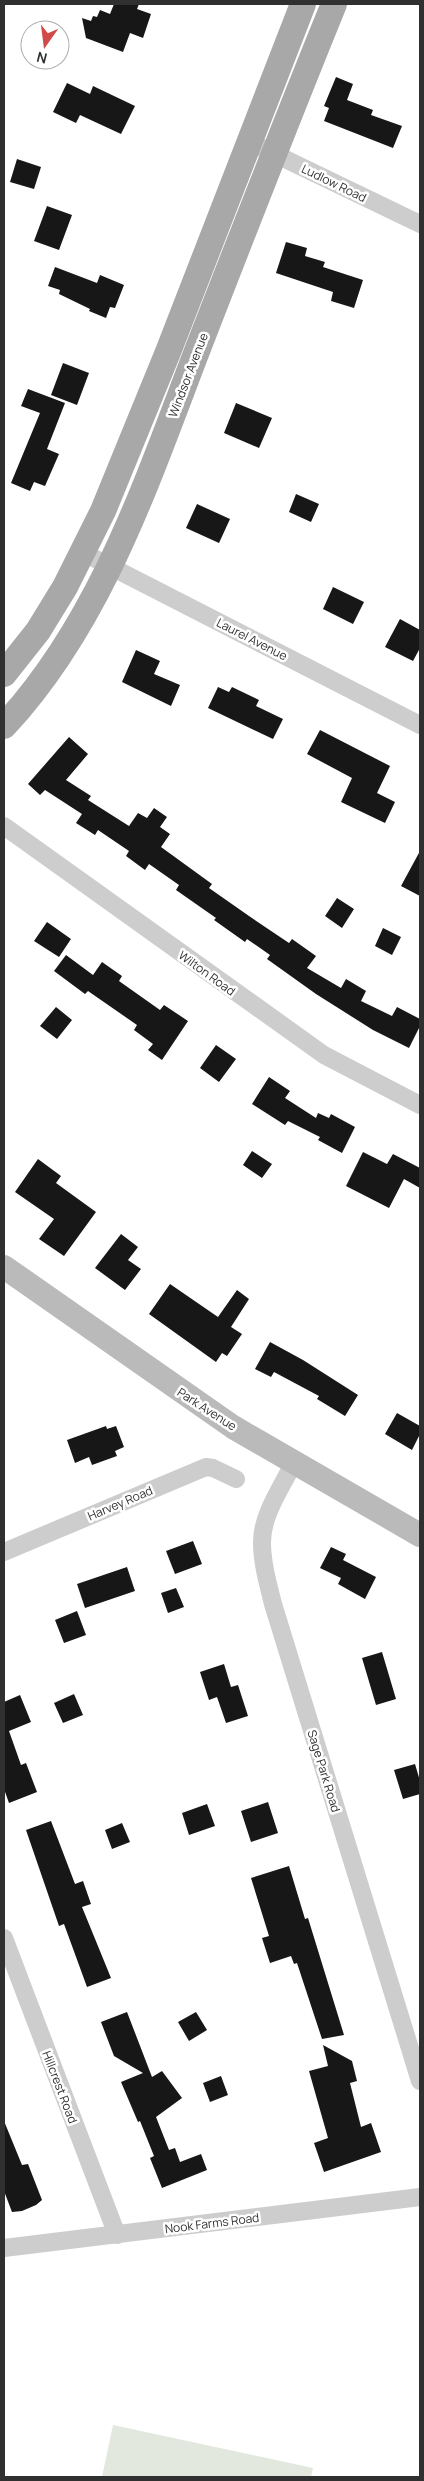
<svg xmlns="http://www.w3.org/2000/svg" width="424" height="2481" font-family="Manrope,sans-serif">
	<rect width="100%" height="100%" fill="#fff"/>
	<path fill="#e2e8dd" d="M 113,2425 L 313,2468 L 311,2477 L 102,2477 Z"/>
	<path fill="#171717" d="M 114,4 L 139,4 L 137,9 L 151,14 L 143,38 L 130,33 L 123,52 L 86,38 L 82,18 L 91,21 L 93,16 L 97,17 L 100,10 L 110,14 Z
		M 336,77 L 353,84 L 347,100 L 373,110 L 371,115 L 402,126 L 393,148 L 324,121 L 329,108 L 324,106 Z
		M 67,83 L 90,94 L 93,86 L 135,106 L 121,134 L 80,115 L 76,123 L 53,112 Z
		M 17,159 L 41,167 L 34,189 L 10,182 Z
		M 47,206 L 72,215 L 59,250 L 34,241 Z
		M 286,242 L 307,248 L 305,256 L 325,262 L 323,267 L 363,280 L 354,308 L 331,301 L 333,292 L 276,273 Z
		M 55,267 L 97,283 L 100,275 L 124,285 L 115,308 L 110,307 L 106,318 L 89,311 L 90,309 L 59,294 L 60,290 L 48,286 Z
		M 63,363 L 89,373 L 77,405 L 51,395 Z
		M 28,389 L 65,403 L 47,449 L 59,454 L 45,486 L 34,482 L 30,491 L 11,483 L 40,413 L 21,406 Z
		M 236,403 L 272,418 L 259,448 L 224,433 Z
		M 296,494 L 319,504 L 311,522 L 289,512 Z
		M 197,504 L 230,519 L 219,543 L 186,528 Z
		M 333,587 L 364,602 L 353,624 L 323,609 Z
		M 400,619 L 420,630 L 420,648 L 413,661 L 385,647 Z
		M 136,650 L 160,661 L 154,674 L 180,685 L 171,706 L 122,682 Z
		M 218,687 L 229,692 L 232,687 L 259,700 L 256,706 L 283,719 L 273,739 L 208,708 Z
		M 320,730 L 390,766 L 377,793 L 395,802 L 385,823 L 341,802 L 352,778 L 307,754 Z
		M 69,737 L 88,754 L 66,780 L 91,796 L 88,800 L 129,826 L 138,813 L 147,818 L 154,808 L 167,817 L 160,827 L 170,834 L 161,847 L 212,884 L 209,888 L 249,916 L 289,943 L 292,939 L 316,956 L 307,968 L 341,988 L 346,979 L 366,991 L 361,1001 L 392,1016 L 397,1007 L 420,1019 L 420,1026 L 409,1048 L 373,1030 L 316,994 L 267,959 L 270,955 L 247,939 L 245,942 L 214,920 L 216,918 L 176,890 L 179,885 L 149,864 L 145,870 L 126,856 L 129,851 L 98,830 L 95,835 L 76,823 L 82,814 L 45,790 L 40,795 L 28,784 Z
		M 420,851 L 420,896 L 401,886 Z
		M 337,898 L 354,909 L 342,928 L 325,916 Z
		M 47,922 L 71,939 L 59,957 L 34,941 Z
		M 383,928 L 401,937 L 392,955 L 375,946 Z
		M 66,955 L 93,975 L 102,962 L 122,976 L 119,981 L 160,1010 L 164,1005 L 188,1021 L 162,1060 L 148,1050 L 153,1044 L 134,1030 L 137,1025 L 88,991 L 85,994 L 54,971 Z
		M 56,1007 L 72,1020 L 57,1039 L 40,1026 Z
		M 216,1045 L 236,1059 L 219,1082 L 200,1068 Z
		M 269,1077 L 290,1091 L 285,1098 L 316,1118 L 318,1113 L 329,1118 L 331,1114 L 355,1127 L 342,1153 L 318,1140 L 320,1137 L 288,1121 L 285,1125 L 252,1104 Z
		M 252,1151 L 272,1164 L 262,1178 L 243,1165 Z
		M 363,1152 L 387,1164 L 393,1154 L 420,1168 L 420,1188 L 404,1179 L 389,1208 L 346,1186 Z
		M 38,1159 L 61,1176 L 56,1183 L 96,1212 L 64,1256 L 39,1239 L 54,1219 L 15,1192 Z
		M 121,1234 L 138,1247 L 128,1260 L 141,1269 L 125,1290 L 95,1268 Z
		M 170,1284 L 218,1317 L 237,1290 L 249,1299 L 231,1327 L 242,1334 L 227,1356 L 222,1353 L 216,1362 L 149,1314 Z
		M 270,1342 L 303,1360 L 358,1395 L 345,1416 L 317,1399 L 319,1396 L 274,1372 L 271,1377 L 255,1369 Z
		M 397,1413 L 420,1426 L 420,1434 L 412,1450 L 385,1434 Z
		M 106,1426 L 107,1429 L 116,1426 L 124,1447 L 115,1451 L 117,1456 L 92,1465 L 89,1457 L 75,1463 L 67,1440 Z
		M 193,1541 L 202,1564 L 175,1574 L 166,1551 Z
		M 331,1547 L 346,1554 L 343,1560 L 376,1577 L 365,1599 L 338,1584 L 341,1578 L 320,1568 Z
		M 127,1567 L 135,1591 L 85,1608 L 77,1584 Z
		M 176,1588 L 184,1607 L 168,1613 L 161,1593 Z
		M 77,1611 L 86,1635 L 64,1643 L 55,1620 Z
		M 382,1652 L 396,1699 L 376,1705 L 362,1658 Z
		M 224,1664 L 231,1687 L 238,1685 L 248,1716 L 226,1723 L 217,1697 L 209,1700 L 200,1672 Z
		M 74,1694 L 83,1715 L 63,1723 L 54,1703 Z
		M 20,1695 L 31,1722 L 9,1731 L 21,1765 L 26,1763 L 37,1792 L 9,1803 L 4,1789 L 4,1702 Z
		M 415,1764 L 420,1781 L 420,1794 L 403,1799 L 394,1770 Z
		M 268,1802 L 278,1833 L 251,1842 L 241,1811 Z
		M 207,1804 L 215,1826 L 189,1835 L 182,1813 Z
		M 51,1821 L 75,1884 L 83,1881 L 91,1904 L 82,1907 L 111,1978 L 87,1987 L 64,1924 L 59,1926 L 26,1830 Z
		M 122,1823 L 130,1842 L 112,1849 L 105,1830 Z
		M 289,1866 L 305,1919 L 308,1918 L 344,2035 L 322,2039 L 297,1963 L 294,1964 L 291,1956 L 270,1963 L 262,1938 L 269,1936 L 251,1878 Z
		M 127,2012 L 152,2077 L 162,2071 L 182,2098 L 156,2117 L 169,2150 L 175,2148 L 180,2162 L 201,2154 L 207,2170 L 162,2188 L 150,2158 L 154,2156 L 140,2121 L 138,2122 L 121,2082 L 143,2073 L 114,2056 L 101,2022 Z
		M 196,2012 L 207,2030 L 189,2041 L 178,2022 Z
		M 323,2045 L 352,2061 L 357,2081 L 350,2083 L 361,2127 L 371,2123 L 381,2152 L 324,2172 L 314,2143 L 328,2138 L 309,2071 L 328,2066 Z
		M 221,2076 L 228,2095 L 210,2102 L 203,2083 Z
		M 4,2121 L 22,2165 L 28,2164 L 42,2200 L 36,2205 L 22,2211 L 12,2212 L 4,2191 Z"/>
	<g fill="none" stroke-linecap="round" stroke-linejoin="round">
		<path stroke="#cdcdcd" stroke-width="18" d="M 248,141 L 420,224
			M 84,553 L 420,725
			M 4,826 L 324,1055 L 420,1105
			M 294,1462 C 282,1487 262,1514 262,1542 C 262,1563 268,1584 273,1604 L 420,2081
			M 4,1552 L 206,1467 L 213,1468 L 236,1479
			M 4,1938 L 117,2235
			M 4,2248 L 420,2197"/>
		<path stroke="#bababa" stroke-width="24" d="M 4,1267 L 233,1427 L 420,1535"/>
		<path stroke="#a8a8a8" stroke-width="26" d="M 4,674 L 38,631 L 65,587 L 103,511 L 168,352 L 303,4
			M 4,726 C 101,622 147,481 197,351 C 242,235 287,119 334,4"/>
	</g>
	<g text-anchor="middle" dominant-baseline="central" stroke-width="5" stroke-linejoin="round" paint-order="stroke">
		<g font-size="12" fill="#303030" stroke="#fff">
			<text transform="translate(334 183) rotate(26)">Ludlow Road</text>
			<text transform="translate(188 375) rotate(-69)">Windsor Avenue</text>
			<text transform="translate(252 639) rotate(27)">Laurel Avenue</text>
			<text transform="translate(207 973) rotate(36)">Wilton Road</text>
			<text transform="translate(207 1409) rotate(33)">Park Avenue</text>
			<text transform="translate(120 1503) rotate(-23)">Harvey Road</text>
			<text transform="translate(324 1771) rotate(73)">Sage Park Road</text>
			<text transform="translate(60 2087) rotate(69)">Hillcrest Road</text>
			<text transform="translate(212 2223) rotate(-7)">Nook Farms Road</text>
		</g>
	</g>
	<rect width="424" height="2481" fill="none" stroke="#303030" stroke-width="10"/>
	<g transform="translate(45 45) rotate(194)"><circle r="24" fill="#ffffff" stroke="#acacac"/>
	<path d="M0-4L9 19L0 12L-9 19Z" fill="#d14a48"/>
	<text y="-8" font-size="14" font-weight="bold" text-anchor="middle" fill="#303030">N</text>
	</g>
</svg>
